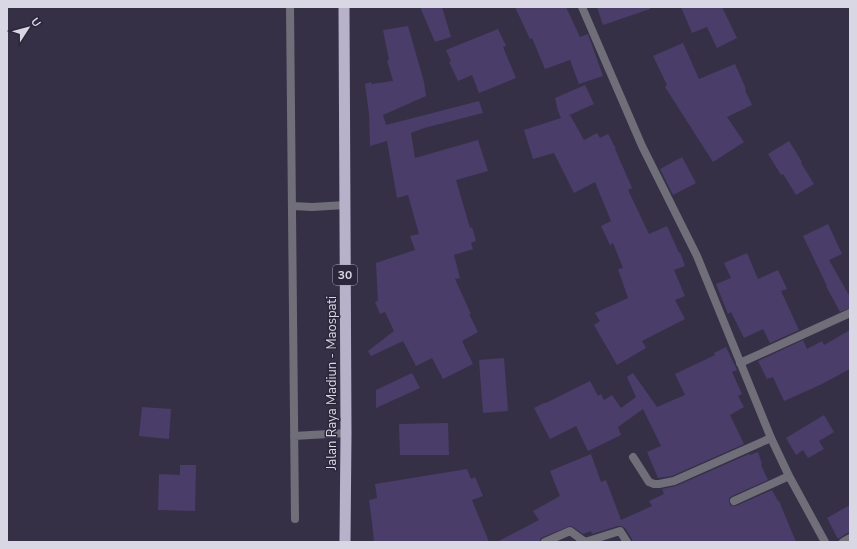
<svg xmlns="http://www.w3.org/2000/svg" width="857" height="549" font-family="'Nunito Sans',sans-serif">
	<rect width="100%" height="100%" fill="#363046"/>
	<path fill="#4a3d6a" d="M 420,7 L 442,7 L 451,37 L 435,42 Z
		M 515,7 L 566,7 L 580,37 L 588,34 L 603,76 L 579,84 L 570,60 L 545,69 L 532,38 L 530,39 Z
		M 597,7 L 650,7 L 650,9 L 603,25 Z
		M 681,7 L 722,7 L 737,38 L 717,48 L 707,27 L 692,33 Z
		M 408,26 L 424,82 L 426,96 L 383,115 L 386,125 L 479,101 L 483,113 L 424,128 L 411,133 L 415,158 L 478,140 L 488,171 L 456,180 L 470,228 L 472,227 L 476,241 L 471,243 L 473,249 L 454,255 L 460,278 L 455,279 L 471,314 L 469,314 L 478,332 L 462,341 L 473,364 L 443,379 L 432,358 L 416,366 L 403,341 L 371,356 L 368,351 L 394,331 L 385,312 L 380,314 L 375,302 L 378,301 L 376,263 L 415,250 L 410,236 L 419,234 L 408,195 L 397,198 L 387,141 L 370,146 L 369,114 L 365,84 L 371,82 L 373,87 L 372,84 L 393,81 L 387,60 L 389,60 L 383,30 Z
		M 498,29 L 506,46 L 503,47 L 516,78 L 479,93 L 472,75 L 458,81 L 449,62 L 451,61 L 446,50 Z
		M 683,43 L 699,79 L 735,64 L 746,89 L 745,90 L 752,105 L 727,117 L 744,142 L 713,162 L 665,87 L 667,85 L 653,56 Z
		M 585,85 L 594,104 L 567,116 L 570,115 L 584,140 L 597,133 L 600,138 L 608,134 L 616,149 L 615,149 L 632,188 L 628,190 L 649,234 L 667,226 L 679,253 L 680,252 L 685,266 L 674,270 L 685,296 L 675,300 L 685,319 L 642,341 L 646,348 L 617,365 L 594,325 L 600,321 L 595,313 L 628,298 L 618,269 L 623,268 L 613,243 L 610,245 L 601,226 L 611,221 L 595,182 L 574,193 L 554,153 L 533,159 L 524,130 L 561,118 L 558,111 L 555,98 Z
		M 789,141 L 802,162 L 801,163 L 814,184 L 796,195 L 783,174 L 781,175 L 768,154 Z
		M 682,157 L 696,183 L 673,195 L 660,169 Z
		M 828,224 L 842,254 L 829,260 L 850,297 L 850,308 L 840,312 L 826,286 L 827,286 L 803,236 Z
		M 747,253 L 758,279 L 778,270 L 787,289 L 781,291 L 799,330 L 770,343 L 763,329 L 744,338 L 731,312 L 728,314 L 716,284 L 731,278 L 724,263 Z
		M 850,330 L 850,369 L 820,385 L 784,401 L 773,377 L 767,379 L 758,361 L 803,340 L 807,349 L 822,341 L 824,345 Z
		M 726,347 L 737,370 L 732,372 L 742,394 L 738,396 L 744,407 L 730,415 L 744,444 L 672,476 L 658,478 L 647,452 L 661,446 L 643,409 L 618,427 L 621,435 L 588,451 L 576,426 L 550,439 L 534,408 L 544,403 L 546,403 L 590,381 L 598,396 L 601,394 L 604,400 L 612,395 L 621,408 L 636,397 L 627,377 L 633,373 L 657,407 L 685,395 L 675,374 L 715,355 L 714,353 Z
		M 504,358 L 508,411 L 483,413 L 479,360 Z
		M 412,373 L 420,388 L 376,408 L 376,390 Z
		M 142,407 L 171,409 L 169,439 L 139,436 Z
		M 824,415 L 834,432 L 819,441 L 824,449 L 808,458 L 803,450 L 796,455 L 786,438 Z
		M 448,423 L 449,455 L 400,455 L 399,424 Z
		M 758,452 L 762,464 L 761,465 L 768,480 L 732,496 L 729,498 L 729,503 L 731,506 L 736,506 L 772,490 L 778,501 L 779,501 L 796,542 L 632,542 L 632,539 L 625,528 L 621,526 L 618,526 L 592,534 L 591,531 L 583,534 L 573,527 L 570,526 L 543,537 L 540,539 L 540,542 L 497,542 L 539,520 L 533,511 L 560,496 L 550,471 L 591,454 L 601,482 L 606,480 L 621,520 L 652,506 L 649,501 L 664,494 L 662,489 L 676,486 L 749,454 L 750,455 Z
		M 180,465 L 196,465 L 195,511 L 158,510 L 159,474 L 180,475 Z
		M 467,469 L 471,479 L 475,477 L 483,496 L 472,500 L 489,542 L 374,542 L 372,522 L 369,500 L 377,498 L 375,484 Z
		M 850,505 L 850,533 L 847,533 L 838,539 L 827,518 Z"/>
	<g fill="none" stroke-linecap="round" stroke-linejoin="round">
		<path stroke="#706e79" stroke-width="8" d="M 290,7 L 295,519
			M 582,7 L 642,146 L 697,256 L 771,438 L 789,476 L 825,542
			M 292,206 L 312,207 L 345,205
			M 740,363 L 850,313
			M 294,436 L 346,433
			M 633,457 L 649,482 L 654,484 L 659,484 L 674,481 L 771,438
			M 734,501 L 789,476
			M 545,542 L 570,531 L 585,542 L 620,531 L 627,542
			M 843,542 L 850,538"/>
		<path stroke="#b7b1ca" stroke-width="11" d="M 344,7 L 346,433 L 345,542"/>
	</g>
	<g text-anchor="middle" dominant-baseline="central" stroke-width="3" stroke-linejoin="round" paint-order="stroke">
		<rect fill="#2c263b" stroke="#a6a2b2" stroke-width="1" x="333" y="265" width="24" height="20" rx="3"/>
		<g font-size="12" font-weight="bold" fill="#dad7e5">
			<text x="345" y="275">30</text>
		</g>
		<g font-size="13" fill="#dad7e5" stroke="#2c263b">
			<text transform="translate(332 383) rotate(-90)">Jalan Raya Madiun - Maospati</text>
		</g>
	</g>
	<rect width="857" height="549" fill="none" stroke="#dad7e5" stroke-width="16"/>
	<g transform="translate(28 28) rotate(54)" stroke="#2c263b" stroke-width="3" paint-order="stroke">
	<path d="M0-3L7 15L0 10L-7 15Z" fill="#dad7e5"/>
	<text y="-6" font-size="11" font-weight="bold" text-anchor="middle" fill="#dad7e5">U</text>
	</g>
</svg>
